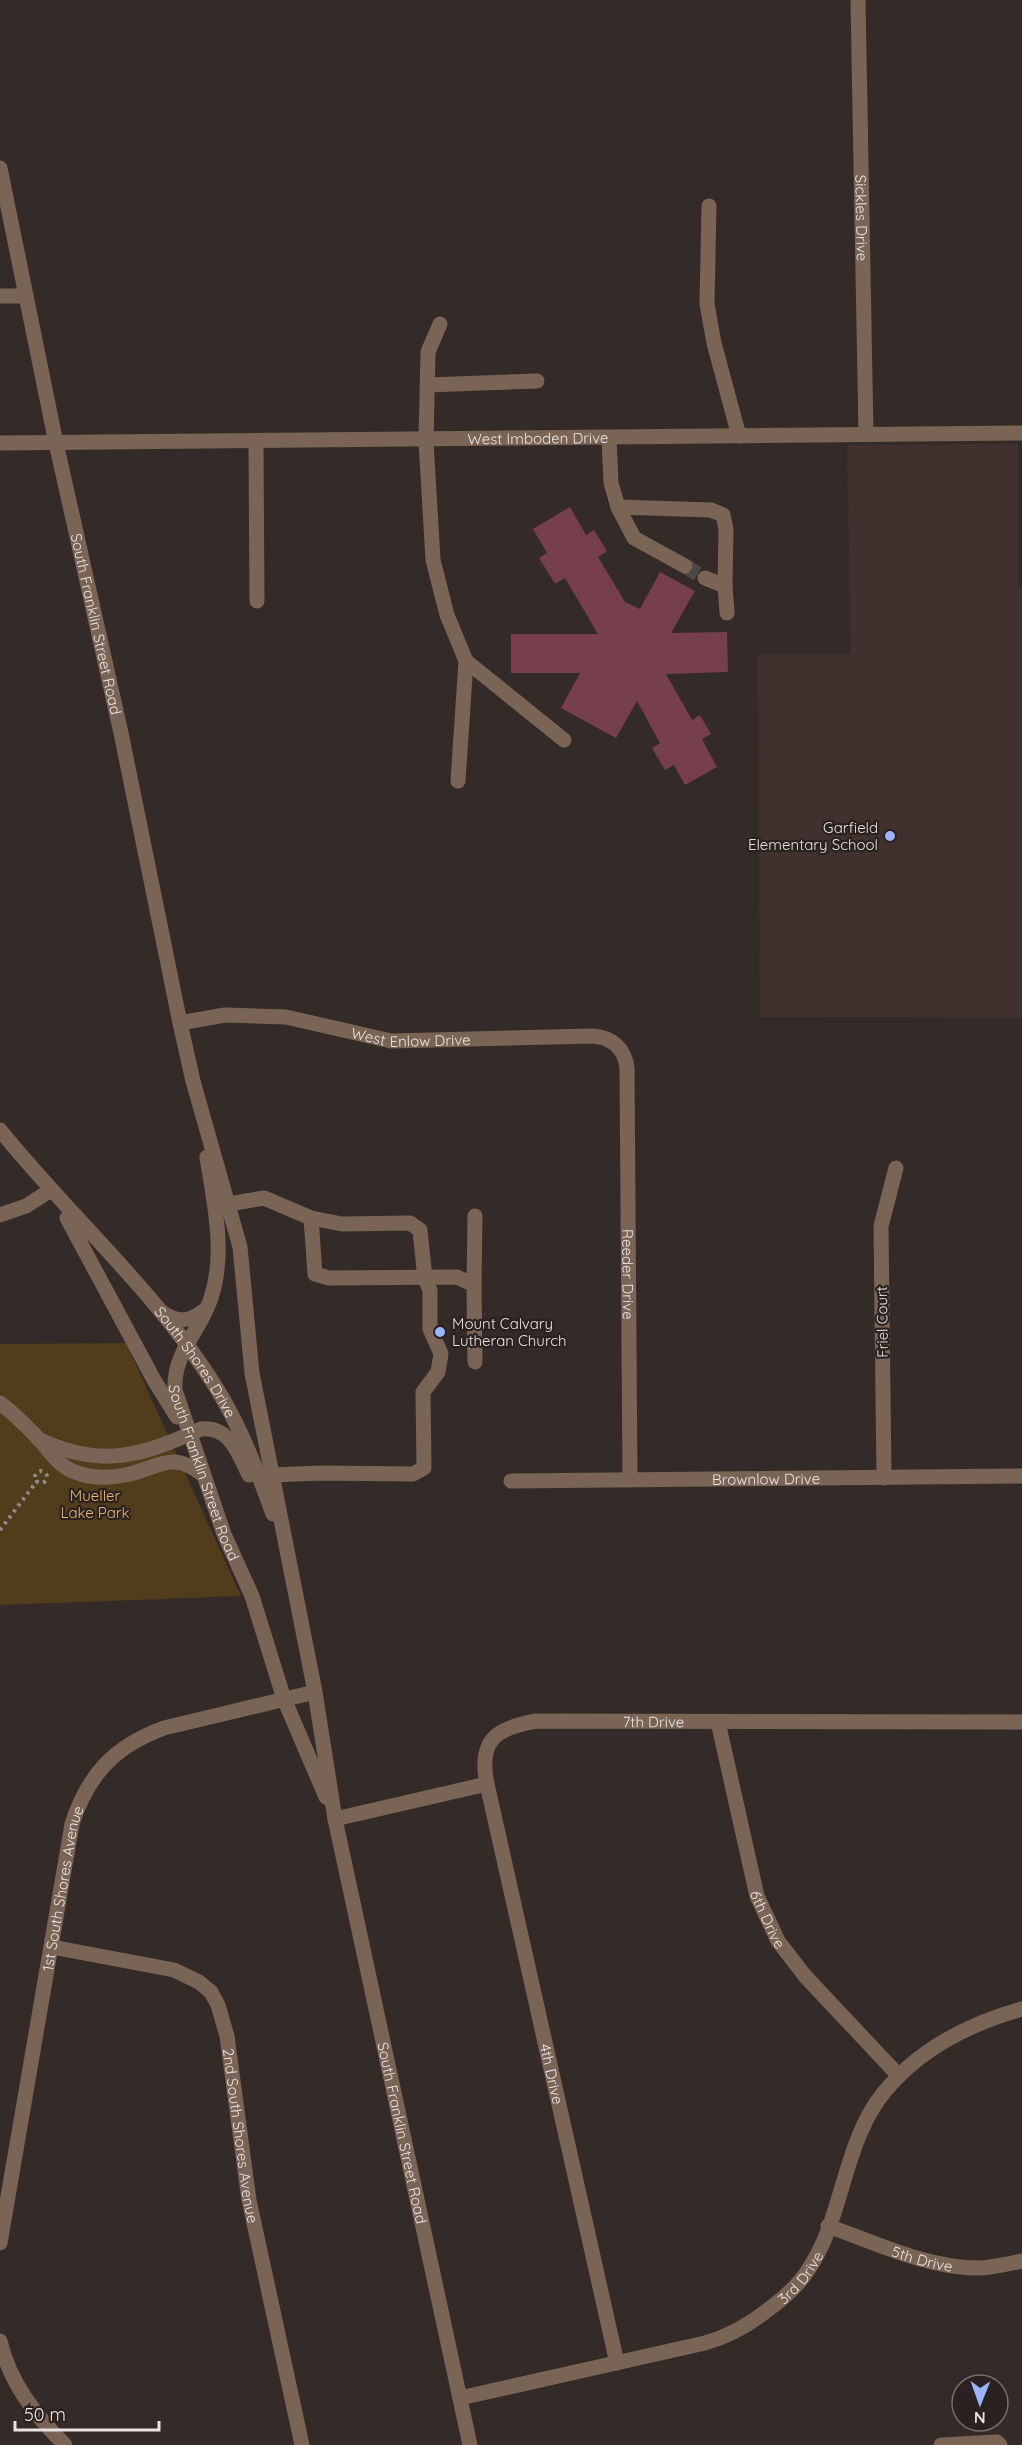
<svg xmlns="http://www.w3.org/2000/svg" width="1022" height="2445" font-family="Quicksand,sans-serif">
	<rect width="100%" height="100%" fill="#342b29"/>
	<path fill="#41312e" d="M 1018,444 L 1018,587 L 1022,587 L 1022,1018 L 760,1017 L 758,654 L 851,654 L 847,445 Z"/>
	<path fill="#513c1b" d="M 126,1343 L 241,1596 L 0,1605 L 0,1344 Z"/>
	<path fill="#773e4c" d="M 570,507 L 586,535 L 594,530 L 607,551 L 598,557 L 625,602 L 640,609 L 660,572 L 695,591 L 671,633 L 727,632 L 728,672 L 666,674 L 692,720 L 700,715 L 711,734 L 702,739 L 717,767 L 685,785 L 674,765 L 665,770 L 652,748 L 660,743 L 637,701 L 616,738 L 561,708 L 580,673 L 511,673 L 511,634 L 598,634 L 565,578 L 555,584 L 539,558 L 547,553 L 533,529 Z"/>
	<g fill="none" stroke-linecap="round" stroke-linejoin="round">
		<path stroke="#4f4745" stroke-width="15" stroke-dasharray="15 8" stroke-linecap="butt" d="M 685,566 L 705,578"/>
		<path stroke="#938b8a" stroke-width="4" stroke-dasharray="3 4.5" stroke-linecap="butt" d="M35 1477a6 6 0 1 1 12 0a6 6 0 1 1-12 0Z
			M 0,1530 L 37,1481"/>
		<g stroke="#7a6456" stroke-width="15">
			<path id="s1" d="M 858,0 L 866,434"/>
			<path id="s2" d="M 0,168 L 56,443 L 121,733 L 180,1023 L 193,1081 L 240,1247 L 252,1373 L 315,1692 L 335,1819 L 470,2445"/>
			<path d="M 709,206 L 707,304 L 714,343 L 739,436"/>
			<path d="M 0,296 L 26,296"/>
			<path d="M 440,324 L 428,352 L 426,441 L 433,560 L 447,615 L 466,661 L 458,781"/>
			<path d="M 427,385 L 537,381"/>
			<path d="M 609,438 L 611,483 L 618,507 L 634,538 L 685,566"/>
			<path d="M 256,442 L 257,601"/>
			<path id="s3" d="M 0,443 L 1022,433"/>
			<path d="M 618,507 L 711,510 L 723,515 L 726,529 L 725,586"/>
			<path d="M 705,578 L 725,586 L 727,613"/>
			<path d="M 466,661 L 564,740"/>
			<path id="s4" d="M 180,1023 L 225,1015 L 286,1017 L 391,1041 L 592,1036 C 611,1037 625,1048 627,1068 L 630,1480"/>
			<path id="s5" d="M 0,1130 C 70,1217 158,1293 217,1389 C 241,1428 257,1470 273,1514"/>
			<path id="s6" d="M 207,1157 C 214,1203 226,1252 211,1298 C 200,1332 173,1352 175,1390 L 224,1534 L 252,1596 L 284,1699 L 326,1797"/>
			<path d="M 229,1204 L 264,1198 L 311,1218 L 342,1224 L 410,1223 L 420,1230 L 425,1279 L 430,1290 L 430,1329 L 441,1354 L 438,1372 L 423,1392 L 424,1468 L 413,1474 L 321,1473 L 273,1475"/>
			<path d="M 0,1215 L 26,1206 L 51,1190"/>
			<path d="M 67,1218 L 154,1380 L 177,1417"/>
			<path d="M 311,1218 L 315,1274 L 329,1278 L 457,1277 L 474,1285 L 475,1362"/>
			<path d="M 474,1285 L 475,1216"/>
			<path d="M 163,1313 C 179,1324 192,1321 206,1309"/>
			<path d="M 0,1403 C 14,1413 26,1426 38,1438 C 49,1450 58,1466 75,1472 C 92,1479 112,1478 130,1474 C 161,1466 174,1451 203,1475"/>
			<path d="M 38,1439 C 101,1469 142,1456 201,1429 C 230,1426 238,1453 249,1475"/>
			<path d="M 884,1478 L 881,1226 L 896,1168"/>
			<path id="s7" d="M 511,1481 L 1022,1476"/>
			<path id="s8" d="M 718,1722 L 757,1896 L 778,1941 L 805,1976 L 899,2076"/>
			<path id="s9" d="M 487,1784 L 617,2363"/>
			<path id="s10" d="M 335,1819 L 487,1784 C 478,1740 496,1728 536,1721 L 1022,1722"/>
			<path id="s11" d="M 52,1947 L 174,1970 L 199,1982 L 211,1992 L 218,2005 L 227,2036 L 249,2200 L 302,2445"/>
			<path id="s12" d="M 828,2226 C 876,2243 929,2269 981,2268 C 995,2267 1008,2264 1022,2261"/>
			<path id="s13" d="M 0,2243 L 72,1824 C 88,1774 115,1746 164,1728 L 315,1692"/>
			<path d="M 0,2341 C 10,2383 35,2415 65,2445"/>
			<path id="s14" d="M 460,2398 L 705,2343 C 730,2336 749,2325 769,2309 C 784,2298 800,2284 810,2267 C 841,2220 843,2153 876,2103 C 911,2053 965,2025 1022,2009"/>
			<path d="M 941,2445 L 997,2442 L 1000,2445"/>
		</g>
	</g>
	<g fill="#9cb4fd" stroke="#2a2120" stroke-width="2">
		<circle cx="890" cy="836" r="6"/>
		<circle cx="440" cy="1332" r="6"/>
	</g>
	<g text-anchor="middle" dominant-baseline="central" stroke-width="4.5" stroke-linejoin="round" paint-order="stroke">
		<g font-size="15" fill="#e9e3e2" stroke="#2a2120">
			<text stroke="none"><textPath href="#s1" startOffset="218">Sickles Drive</textPath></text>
			<text stroke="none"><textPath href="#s3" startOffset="538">West Imboden Drive</textPath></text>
			<text stroke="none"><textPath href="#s2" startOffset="466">South Franklin Street Road</textPath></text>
			<text stroke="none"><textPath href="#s4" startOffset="234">West Enlow Drive</textPath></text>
			<text stroke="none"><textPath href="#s4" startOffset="674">Reeder Drive</textPath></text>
			<text transform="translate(882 1322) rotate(-91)">Friel Court</text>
			<text stroke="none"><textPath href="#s5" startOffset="304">South Shores Drive</textPath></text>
			<text stroke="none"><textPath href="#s6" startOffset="330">South Franklin Street Road</textPath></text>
			<text stroke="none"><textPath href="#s7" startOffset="255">Brownlow Drive</textPath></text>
			<text stroke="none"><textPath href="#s10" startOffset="368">7th Drive</textPath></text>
			<text stroke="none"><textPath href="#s13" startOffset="360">1st South Shores Avenue</textPath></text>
			<text stroke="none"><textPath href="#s8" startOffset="204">6th Drive</textPath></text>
			<text stroke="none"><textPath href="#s9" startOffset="297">4th Drive</textPath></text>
			<text stroke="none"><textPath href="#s2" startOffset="2007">South Franklin Street Road</textPath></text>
			<text stroke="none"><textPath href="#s11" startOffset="315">2nd South Shores Avenue</textPath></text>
			<text stroke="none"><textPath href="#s12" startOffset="100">5th Drive</textPath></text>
			<text stroke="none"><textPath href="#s14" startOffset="369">3rd Drive</textPath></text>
		</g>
		<g font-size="15" fill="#e9e3e2" stroke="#2a2120" text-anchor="end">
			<text x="878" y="827">Garfield<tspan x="878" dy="17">Elementary School</tspan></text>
			<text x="452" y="1323" text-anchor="start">Mount Calvary<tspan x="452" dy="17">Lutheran Church</tspan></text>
		</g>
		<g font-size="15" fill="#ecba6e" stroke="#2a2120">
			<text x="95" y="1495">Mueller<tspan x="95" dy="17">Lake Park</tspan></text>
		</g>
	</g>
	<g transform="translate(980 2403) rotate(181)"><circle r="28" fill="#2a2120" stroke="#766f6e" stroke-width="1.5"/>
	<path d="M0-4.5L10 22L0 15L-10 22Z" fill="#9cb4fd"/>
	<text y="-9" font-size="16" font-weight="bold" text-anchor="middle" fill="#e9e3e2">N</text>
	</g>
	<path d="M15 2421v9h144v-9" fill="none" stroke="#e9e3e2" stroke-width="3"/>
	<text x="24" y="2421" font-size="18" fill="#e9e3e2" stroke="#2a2120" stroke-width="4.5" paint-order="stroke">50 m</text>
</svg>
